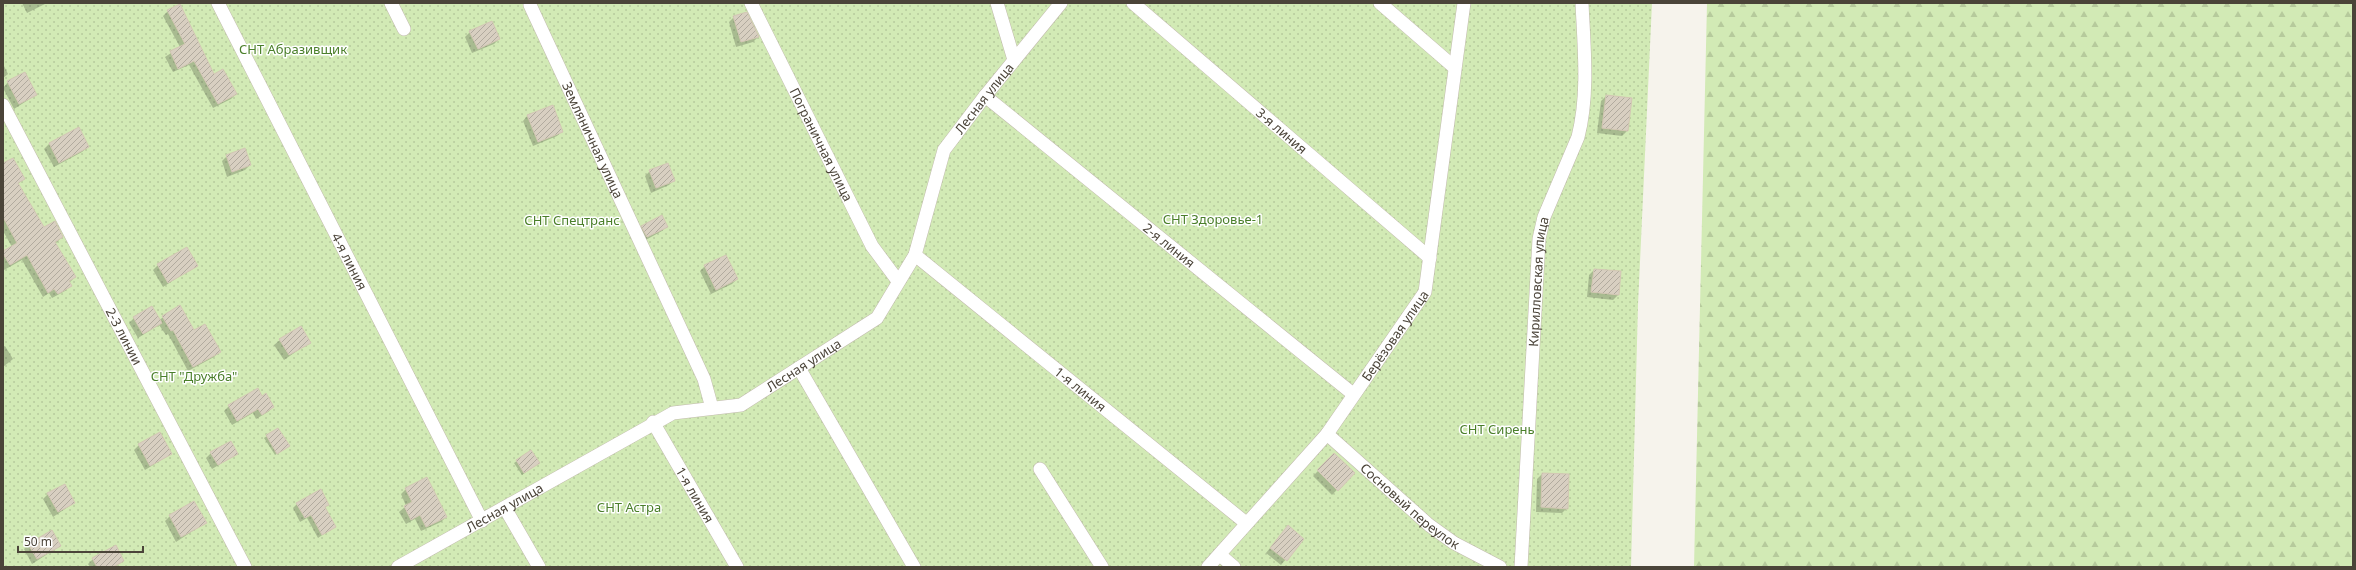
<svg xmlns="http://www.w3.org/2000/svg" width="2356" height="570" font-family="'Noto Sans',sans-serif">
	<defs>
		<pattern id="forest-firs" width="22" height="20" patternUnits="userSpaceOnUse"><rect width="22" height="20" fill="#d2eab5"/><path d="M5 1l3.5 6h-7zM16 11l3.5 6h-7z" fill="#b6ca9c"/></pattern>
		<pattern id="garden-dots" width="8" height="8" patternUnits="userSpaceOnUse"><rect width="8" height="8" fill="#d2eab5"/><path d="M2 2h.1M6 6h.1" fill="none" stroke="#b6ca9c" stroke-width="1.8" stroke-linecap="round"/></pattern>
		<pattern id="building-hatch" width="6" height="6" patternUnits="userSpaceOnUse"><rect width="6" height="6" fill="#d8cfc1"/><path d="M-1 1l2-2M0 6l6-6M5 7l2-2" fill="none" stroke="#b1aa9e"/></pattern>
	</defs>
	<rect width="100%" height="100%" fill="#f6f3ec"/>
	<path fill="url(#forest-firs)" d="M 1707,3 L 2353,3 L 2353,567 L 1694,567 Z"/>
	<path fill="url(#garden-dots)" d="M 3,3 L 1652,3 L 1638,305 L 1631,567 L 3,567 Z"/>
	<path fill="#0003" d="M 22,3 L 47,3 L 27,13 Z
		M 168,11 L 213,75 L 236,94 L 231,99 L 213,108 L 189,65 L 173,72 L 165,57 L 180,47 L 163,16 Z
		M 734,17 L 758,37 L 753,42 L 736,47 L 729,22 Z
		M 470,32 L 499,39 L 494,44 L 472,53 L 465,37 Z
		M 3,64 L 8,74 L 3,78 Z
		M 8,82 L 36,95 L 14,109 L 3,88 Z
		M 1606,96 L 1627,131 L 1622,136 L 1597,133 L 1601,101 Z
		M 528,115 L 562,131 L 557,136 L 533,146 L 523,121 Z
		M 78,129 L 88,147 L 82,152 L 54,167 L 44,149 L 49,144 Z
		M 227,156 L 250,165 L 245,170 L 227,177 L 222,161 Z
		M 3,164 L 24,179 L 18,184 L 44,229 L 62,237 L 55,244 L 75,277 L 69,283 L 70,286 L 65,291 L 52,298 L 49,293 L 43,297 L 22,260 L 4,270 L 3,267 L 3,252 L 12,247 L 3,231 Z
		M 650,171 L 674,180 L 669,185 L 651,193 L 645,176 Z
		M 642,226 L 667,226 L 662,231 L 642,242 L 637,232 Z
		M 158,265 L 197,265 L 163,287 L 153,270 Z
		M 705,266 L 737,279 L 732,284 L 711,294 L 700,271 Z
		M 1594,270 L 1620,272 L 1618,295 L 1613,300 L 1587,297 L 1589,275 Z
		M 179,307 L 193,331 L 219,352 L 214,357 L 188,371 L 168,334 L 166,335 L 159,325 L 138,338 L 129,323 L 134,318 L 159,320 Z
		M 280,340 L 310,342 L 284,360 L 274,345 Z
		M 5,346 L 13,359 L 3,367 L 3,347 Z
		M 262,397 L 273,407 L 268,412 L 256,419 L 253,413 L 232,425 L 224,411 L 229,406 Z
		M 267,436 L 286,448 L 275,455 L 264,438 Z
		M 139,445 L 171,454 L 145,470 L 134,450 Z
		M 531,451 L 536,465 L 522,475 L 514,463 Z
		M 211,453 L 237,454 L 212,469 L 206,458 Z
		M 1334,455 L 1353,473 L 1332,495 L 1313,476 Z
		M 1542,474 L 1567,508 L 1562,513 L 1536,512 L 1537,479 Z
		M 406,489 L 446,517 L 441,522 L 421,531 L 415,519 L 406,524 L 399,512 L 406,506 L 401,494 Z
		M 48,494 L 74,503 L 53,517 L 43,499 Z
		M 297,504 L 328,504 L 325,508 L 335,526 L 318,538 L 307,518 L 300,522 L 293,508 Z
		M 170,516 L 205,523 L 176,542 L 165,521 Z
		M 1283,532 L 1303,539 L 1281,565 L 1266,553 Z
		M 29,544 L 60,546 L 32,564 L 24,549 Z
		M 93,559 L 123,560 L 115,567 L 90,567 L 88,564 Z"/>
	<path fill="url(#building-hatch)" stroke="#d3c7b4" d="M 180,4 L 214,74 L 223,69 L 237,94 L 218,104 L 194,61 L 178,69 L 170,51 L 185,44 L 167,10 Z
		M 747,12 L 759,37 L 741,42 L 733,16 Z
		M 492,21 L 500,39 L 478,49 L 469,31 Z
		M 25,72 L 37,95 L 19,104 L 7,81 Z
		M 1606,95 L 1632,98 L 1628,131 L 1602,128 Z
		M 553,105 L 563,132 L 538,142 L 527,115 Z
		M 79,127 L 89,147 L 59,163 L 49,143 Z
		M 245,148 L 251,165 L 232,172 L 226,155 Z
		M 13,158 L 25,179 L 18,183 L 44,227 L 55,221 L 63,237 L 55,242 L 76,277 L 69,281 L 72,286 L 58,294 L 54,289 L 48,293 L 27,255 L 10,265 L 3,254 L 3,251 L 17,243 L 3,217 L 3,163 Z
		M 668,163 L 675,181 L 656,188 L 649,170 Z
		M 662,215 L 668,227 L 647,237 L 641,226 Z
		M 187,247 L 198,266 L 168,283 L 157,264 Z
		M 726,255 L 738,279 L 716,290 L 704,265 Z
		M 1594,269 L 1621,271 L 1619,295 L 1591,292 Z
		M 180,305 L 194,330 L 205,324 L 221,352 L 193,367 L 173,330 L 171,331 L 162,316 Z
		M 152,306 L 162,323 L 143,334 L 133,317 Z
		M 301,326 L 311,343 L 289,355 L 279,339 Z
		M 258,388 L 262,396 L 266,393 L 274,407 L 262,415 L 258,409 L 237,421 L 228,405 Z
		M 278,428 L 290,446 L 277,454 L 266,435 Z
		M 160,432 L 172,454 L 150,466 L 138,444 Z
		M 231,441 L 238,454 L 218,465 L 210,452 Z
		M 531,450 L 540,463 L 524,473 L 516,460 Z
		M 1334,453 L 1355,473 L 1338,491 L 1317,470 Z
		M 1542,473 L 1569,474 L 1568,509 L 1541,507 Z
		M 427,477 L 447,517 L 426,527 L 420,515 L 411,520 L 404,506 L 412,502 L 405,488 Z
		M 65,484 L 75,503 L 58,512 L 47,493 Z
		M 321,489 L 329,505 L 325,507 L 336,527 L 322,535 L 311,515 L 305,518 L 296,503 Z
		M 194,501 L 207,523 L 181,537 L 169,515 Z
		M 1288,525 L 1304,539 L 1287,561 L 1270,548 Z
		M 52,530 L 61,546 L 37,559 L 28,544 Z
		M 116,545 L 124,561 L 113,567 L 97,567 L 92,558 Z"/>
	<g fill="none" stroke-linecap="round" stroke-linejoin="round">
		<defs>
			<g id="street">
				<path id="s1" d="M 218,3 L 482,521"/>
				<path d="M 391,3 L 404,29"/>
				<path id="s2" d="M 751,3 L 872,246 L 898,281"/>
				<path d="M 997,3 L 1014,60"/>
				<path id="s3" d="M 1133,3 L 1430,258"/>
				<path d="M 1380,3 L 1454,67"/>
				<path id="s4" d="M 530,5 L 704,379 L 712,408"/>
				<path id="s5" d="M 985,96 L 1353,394"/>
				<path id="s6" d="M 3,105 L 245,567"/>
				<path id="s7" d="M 915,255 L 1246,523"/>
				<path d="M 799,368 L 914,567"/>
				<path id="s8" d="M 653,422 L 737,567"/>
				<path id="s9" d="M 1327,434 L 1429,525 L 1454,543 L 1500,567"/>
				<path d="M 1040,469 L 1102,567"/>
				<path d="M 505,508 L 539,567"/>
				<path d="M 1220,555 L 1234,567"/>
				<path id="s10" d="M 398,567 L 673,413 L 741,405 L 877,318 L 915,255 L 944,150 L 985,96 L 1061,3"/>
				<path id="s11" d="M 1208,567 L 1327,434 L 1425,292 L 1464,3"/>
				<path id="s12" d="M 1521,567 L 1539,239 L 1544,217 L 1578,137 C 1589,94 1584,47 1582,3"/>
			</g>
		</defs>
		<use href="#street" stroke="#c2bbae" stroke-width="14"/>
		<use href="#street" stroke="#fff" stroke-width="13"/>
	</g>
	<g text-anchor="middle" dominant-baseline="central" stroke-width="3" stroke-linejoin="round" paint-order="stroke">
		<g font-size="13" fill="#4a7f2a" stroke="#fff">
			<text x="293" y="49">СНТ Абразивщик</text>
			<text x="1213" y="219">СНТ Здоровье-1</text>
			<text x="572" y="220">СНТ Спецтранс</text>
			<text x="194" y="376">СНТ "Дружба"</text>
			<text x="1497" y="429">СНТ Сирень</text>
			<text x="629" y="507">СНТ Астра</text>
		</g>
		<g font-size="13" fill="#4b4439" stroke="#fff">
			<text stroke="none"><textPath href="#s10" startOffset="793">Лесная улица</textPath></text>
			<text stroke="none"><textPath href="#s3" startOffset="196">3-я линия</textPath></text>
			<text stroke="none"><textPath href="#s4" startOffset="149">Земляничная улица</textPath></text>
			<text stroke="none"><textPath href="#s2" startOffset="158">Пограничная улица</textPath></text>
			<text stroke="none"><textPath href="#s5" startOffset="237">2-я линия</textPath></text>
			<text stroke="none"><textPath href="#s1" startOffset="290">4-я линия</textPath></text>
			<text stroke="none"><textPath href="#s12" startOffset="286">Кирилловская улица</textPath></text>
			<text stroke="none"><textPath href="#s11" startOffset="298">Берёзовая улица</textPath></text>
			<text stroke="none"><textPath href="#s6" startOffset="261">2-3 линии</textPath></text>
			<text stroke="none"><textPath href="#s10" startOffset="458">Лесная улица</textPath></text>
			<text stroke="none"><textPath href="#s7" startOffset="213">1-я линия</textPath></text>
			<text stroke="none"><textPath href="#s8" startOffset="84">1-я линия</textPath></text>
			<text stroke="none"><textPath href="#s9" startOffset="110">Сосновый переулок</textPath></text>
			<text stroke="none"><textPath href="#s10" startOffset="122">Лесная улица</textPath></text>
		</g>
	</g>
	<rect width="2356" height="570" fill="none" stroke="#4b4439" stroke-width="8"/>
	<path d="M18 546v6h125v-6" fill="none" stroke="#4b4439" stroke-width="2"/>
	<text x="24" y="546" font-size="12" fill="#4b4439" stroke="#ffffff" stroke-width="3" paint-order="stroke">50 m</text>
</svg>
